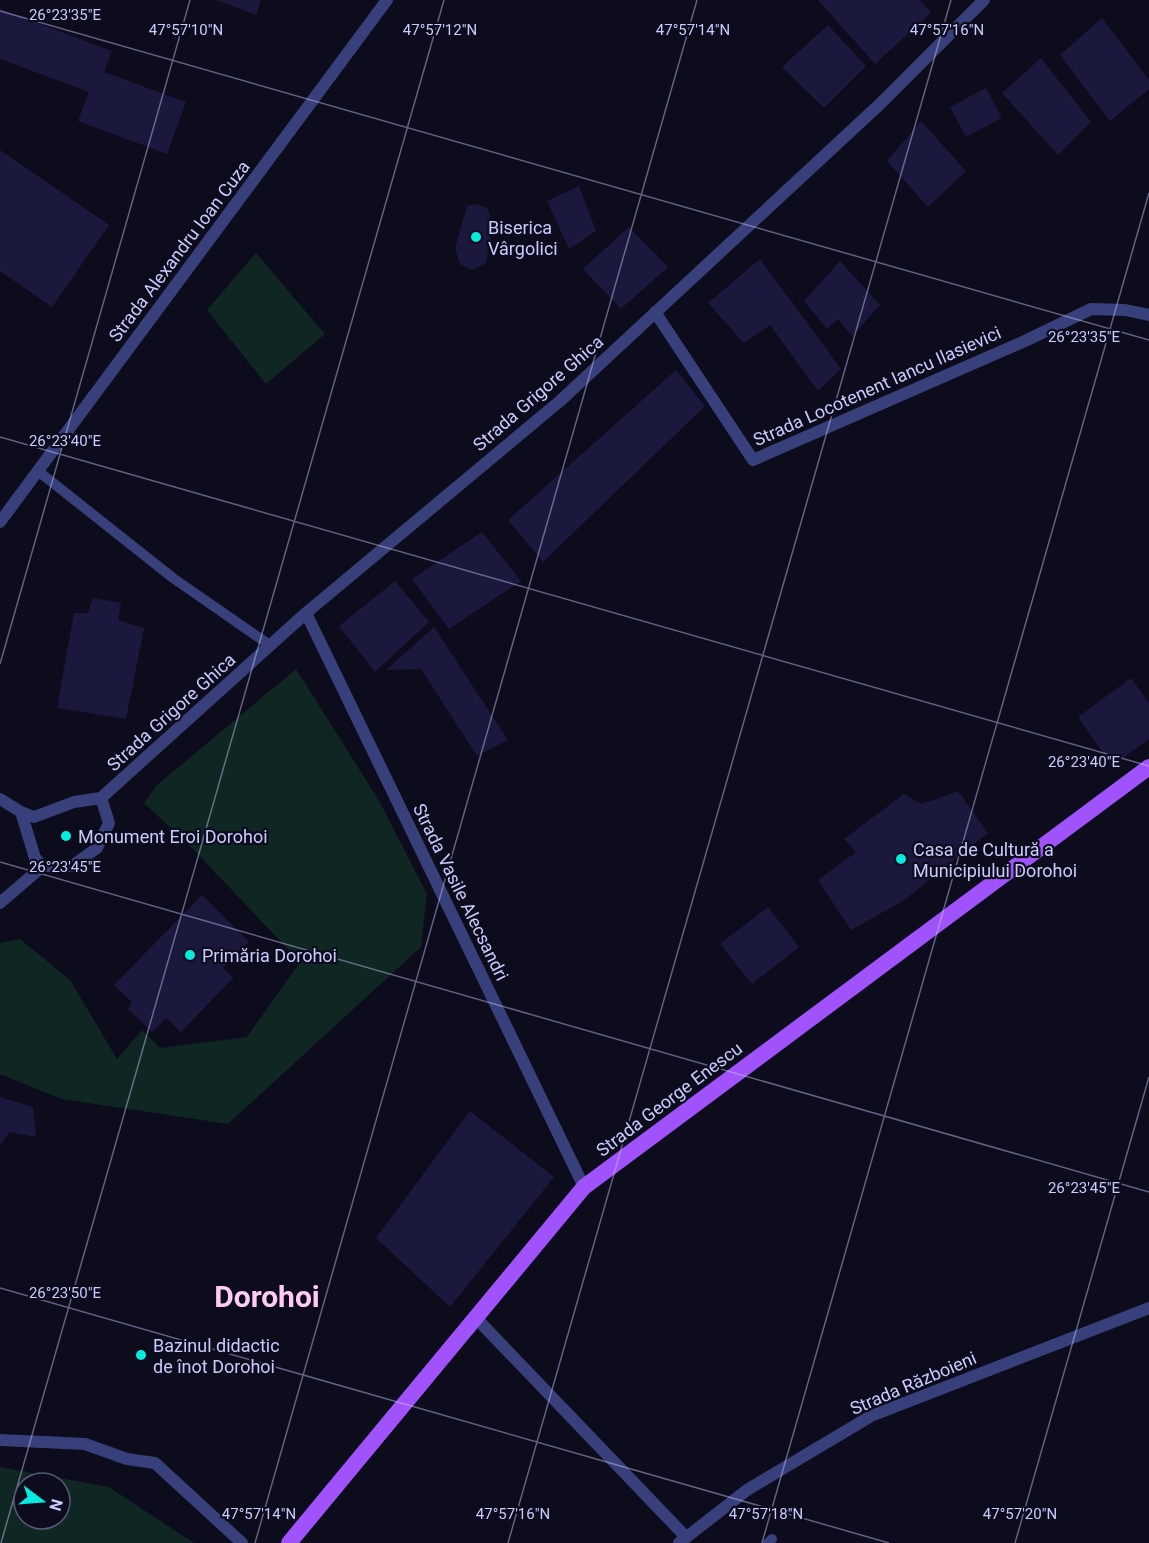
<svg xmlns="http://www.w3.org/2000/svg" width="1149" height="1543" font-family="Roboto,sans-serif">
	<rect width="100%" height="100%" fill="#0c0c1d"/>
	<path fill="#0f2622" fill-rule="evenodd" d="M 256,253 L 325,334 L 266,384 L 207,310 Z
		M 296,669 L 378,799 L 427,894 L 421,947 L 228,1124 L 62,1099 L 0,1074 L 0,943 L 20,939 L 70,980 L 117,1059 L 142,1030 L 160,1048 L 247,1037 L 300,962 L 193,849 L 144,803 L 157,785 Z
		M 0,1467 L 109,1487 L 194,1543 L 0,1543 ZM 24,1483 L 60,1483 L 60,1519 L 24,1519 Z"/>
	<path fill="#1a193d" d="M 216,0 L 261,0 L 256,15 Z
		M 818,0 L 920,0 L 931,13 L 875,64 Z
		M 0,9 L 112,51 L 104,72 L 186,102 L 167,154 L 78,121 L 89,92 L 0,59 Z
		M 1102,18 L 1149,80 L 1149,89 L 1110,121 L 1060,55 Z
		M 828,25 L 866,66 L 824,108 L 782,67 Z
		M 1041,58 L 1091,122 L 1058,155 L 1002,93 Z
		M 986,88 L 1002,118 L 966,137 L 950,107 Z
		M 921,121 L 966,171 L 928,207 L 887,161 Z
		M 0,150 L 109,225 L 52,307 L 0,271 Z
		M 579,186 L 596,231 L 569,249 L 547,201 Z
		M 475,204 L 487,208 L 490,215 L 490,238 L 486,263 L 472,270 L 460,264 L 455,248 L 467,206 Z
		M 629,227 L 668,267 L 621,309 L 583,269 Z
		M 760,259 L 841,369 L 818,391 L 770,325 L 744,343 L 708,303 Z
		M 840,261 L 880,305 L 852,336 L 838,319 L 827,329 L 804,301 Z
		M 676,370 L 705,406 L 543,562 L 508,520 Z
		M 482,532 L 521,581 L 449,629 L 412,579 Z
		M 395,581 L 429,622 L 375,672 L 339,626 Z
		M 93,598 L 121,603 L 118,620 L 144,628 L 126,719 L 57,708 L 74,613 L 88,613 Z
		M 434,627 L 508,740 L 477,756 L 421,669 L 386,670 Z
		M 1131,678 L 1149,703 L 1149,739 L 1112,766 L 1078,717 Z
		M 958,791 L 988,833 L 903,901 L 851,930 L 818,880 L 856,852 L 844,839 L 904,794 L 922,804 Z
		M 202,895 L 249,942 L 223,968 L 233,978 L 181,1032 L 166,1018 L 152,1032 L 128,1009 L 132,1002 L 114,985 Z
		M 768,907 L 799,947 L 752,984 L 720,944 Z
		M 0,1097 L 33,1107 L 36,1137 L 10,1132 L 0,1145 Z
		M 470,1111 L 554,1177 L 450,1307 L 376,1238 Z"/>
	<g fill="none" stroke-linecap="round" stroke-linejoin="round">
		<path stroke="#38407b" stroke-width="10" d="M 38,471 L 173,578 L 271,646
			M 768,1543 L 772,1539"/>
		<path stroke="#38407b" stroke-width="12" d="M 0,903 L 43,866"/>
		<path stroke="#38407b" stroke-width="12" d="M 655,312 L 753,460 L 1025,341 L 1091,309 L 1125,310 L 1149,315
			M 306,613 L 584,1187
			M 101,798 L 74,802 L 34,817 L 21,812 L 35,858 L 43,866 L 72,866 L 97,848 L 109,823 L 101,798 L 306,613 L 560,401 L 880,104 L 984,0
			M 0,799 L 21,812
			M 476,1318 L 686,1537
			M 0,1440 L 85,1444 L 127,1459 L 155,1463 L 242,1543
			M 679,1543 L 747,1490 L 871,1416 L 1149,1308"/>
		<path stroke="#38407b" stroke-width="12" d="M 0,522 L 387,0"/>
		<path stroke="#a153fb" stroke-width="16" d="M 289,1543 L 584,1187 L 1149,767"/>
	</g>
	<path fill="none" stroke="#c9cbfe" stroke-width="1.5" stroke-opacity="0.45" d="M 0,11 L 1149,340M 0,437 L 1149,766M 0,664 L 190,0M 0,862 L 1149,1192M 0,1288 L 889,1543M 1,1543 L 444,0M 255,1543 L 697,0M 508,1543 L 951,0M 762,1543 L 1149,193M 1015,1543 L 1149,1077"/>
	<g fill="#06eddf" stroke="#0c0c1d" stroke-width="2">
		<circle cx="476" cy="237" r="6"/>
		<circle cx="66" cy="836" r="6"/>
		<circle cx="901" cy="859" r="6"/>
		<circle cx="190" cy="955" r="6"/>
		<circle cx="141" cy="1355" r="6"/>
	</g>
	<g text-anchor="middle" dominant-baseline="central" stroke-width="4.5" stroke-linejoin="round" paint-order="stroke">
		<g font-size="18" fill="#c9cbfe" stroke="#0c0c1d" text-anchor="start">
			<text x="488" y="227">Biserica<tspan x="488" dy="21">Vârgolici</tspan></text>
			<text x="78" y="836">Monument Eroi Dorohoi</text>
			<text x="913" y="849">Casa de Cultură a<tspan x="913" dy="21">Municipiului Dorohoi</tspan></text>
			<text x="202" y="955">Primăria Dorohoi</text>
			<text x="153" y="1345">Bazinul didactic<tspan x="153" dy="21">de înot Dorohoi</tspan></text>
		</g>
		<g font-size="18" fill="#c9cbfe" stroke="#0c0c1d">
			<text transform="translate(179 251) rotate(-53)">Strada Alexandru Ioan Cuza</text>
			<text transform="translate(877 386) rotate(-24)">Strada Locotenent Iancu Ilasievici</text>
			<text transform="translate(538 393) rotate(-41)">Strada Grigore Ghica</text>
			<text transform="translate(171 712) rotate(-42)">Strada Grigore Ghica</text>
			<text transform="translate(461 892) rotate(64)">Strada Vasile Alecsandri</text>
			<text transform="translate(669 1099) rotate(-37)">Strada George Enescu</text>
			<text transform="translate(913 1383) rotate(-23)">Strada Războieni</text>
		</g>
		<g font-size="30" font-weight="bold" fill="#fecbf3" stroke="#0c0c1d">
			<text x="267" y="1296">Dorohoi</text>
		</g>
	</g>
	<g font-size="15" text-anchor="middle" fill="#c9cbfe" stroke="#0c0c1d" stroke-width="4.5" stroke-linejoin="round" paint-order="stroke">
		<text x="65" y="20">26°23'35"E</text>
		<text x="186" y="35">47°57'10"N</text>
		<text x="440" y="35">47°57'12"N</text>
		<text x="693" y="35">47°57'14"N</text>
		<text x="947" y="35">47°57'16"N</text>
		<text x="1084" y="342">26°23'35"E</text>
		<text x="65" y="446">26°23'40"E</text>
		<text x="1084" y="767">26°23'40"E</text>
		<text x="65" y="872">26°23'45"E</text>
		<text x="1084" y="1193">26°23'45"E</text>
		<text x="65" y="1298">26°23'50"E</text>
		<text x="259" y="1519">47°57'14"N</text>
		<text x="513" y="1519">47°57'16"N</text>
		<text x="766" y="1519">47°57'18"N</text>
		<text x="1020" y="1519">47°57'20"N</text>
	</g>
	<g transform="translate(42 1501) rotate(106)"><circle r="28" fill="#0c0c1d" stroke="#585877" stroke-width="1.5"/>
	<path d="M0-4.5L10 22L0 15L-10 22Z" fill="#06eddf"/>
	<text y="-9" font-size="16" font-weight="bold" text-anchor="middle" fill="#c9cbfe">N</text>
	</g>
</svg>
